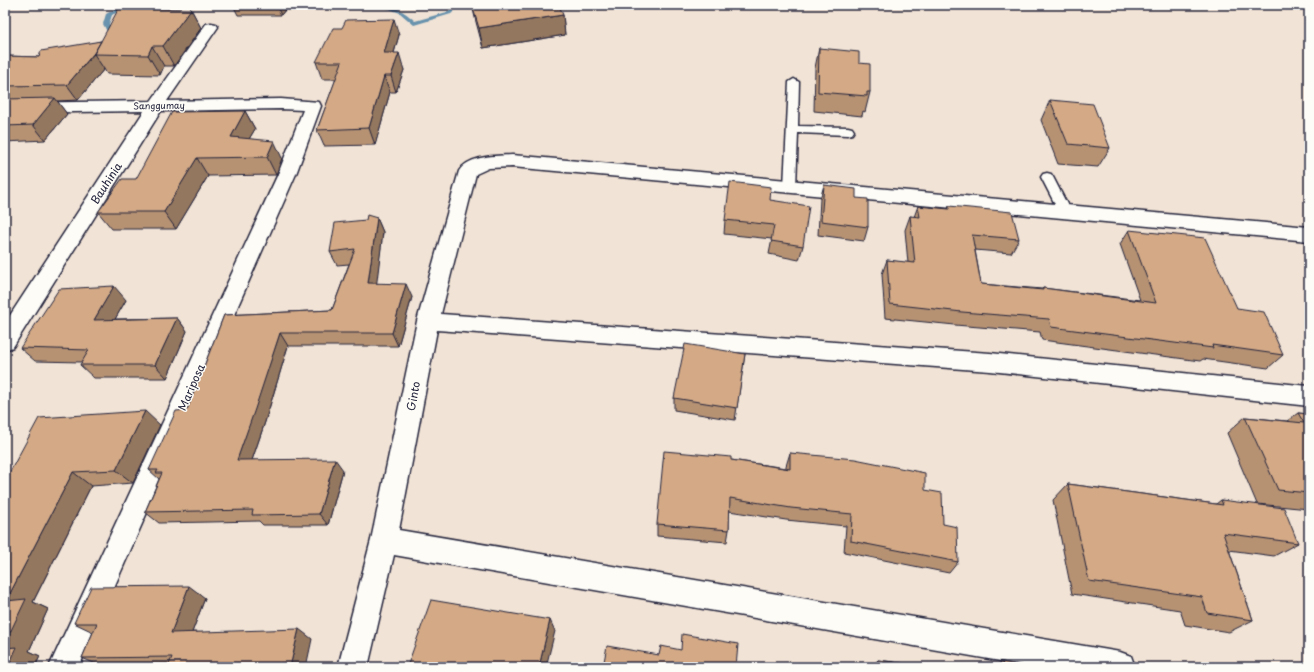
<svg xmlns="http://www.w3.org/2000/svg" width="1314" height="672" font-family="'Playpen Sans',sans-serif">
	<rect width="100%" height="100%" fill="#f1e3d5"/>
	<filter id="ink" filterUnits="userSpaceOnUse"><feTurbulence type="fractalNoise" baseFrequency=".025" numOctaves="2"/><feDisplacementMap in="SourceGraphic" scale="8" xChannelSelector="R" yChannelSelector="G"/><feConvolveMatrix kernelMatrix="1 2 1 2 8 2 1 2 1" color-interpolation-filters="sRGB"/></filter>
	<g filter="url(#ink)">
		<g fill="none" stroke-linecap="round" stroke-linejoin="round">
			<path fill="#6892ad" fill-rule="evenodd" d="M 122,5 L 130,5 L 112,15 L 109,24 L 116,38 L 111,39 L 103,24 L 106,14 Z
				M 379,5 C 394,5 404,11 415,21 L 447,12 L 455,5 L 461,5 L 451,14 L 414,25 L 400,13 Z"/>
			<defs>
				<path id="service" d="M 794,79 L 799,82 L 798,126 L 848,127 L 852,128 L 854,131 L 852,134 L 848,135 L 798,133 L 796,187 L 794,190 L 790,191 L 786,190 L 784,187 L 789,82 Z
					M 1047,173 L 1051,174 L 1053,177 L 1071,212 L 1070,215 L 1065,216 L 1060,215 L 1059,212 L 1041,177 L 1043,174 Z"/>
				<path id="minor" d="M 211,23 L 216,24 L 218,27 L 167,101 L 281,99 L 319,102 L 321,106 L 296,174 L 79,667 L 49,667 L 278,174 L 303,110 L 281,109 L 161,111 L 13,347 L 5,350 L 5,323 L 144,111 L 5,113 L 5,103 L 151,101 L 206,24 Z
					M 512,155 L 1309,227 L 1309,241 L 512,167 L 489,168 L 476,174 L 441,314 L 990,353 L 1309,386 L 1309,406 L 990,371 L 437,330 L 399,530 L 1120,652 L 1131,656 L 1135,667 L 1035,667 L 394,555 L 368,667 L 338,667 L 371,540 L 417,321 L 459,171 C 469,155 496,156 512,155 Z"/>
			</defs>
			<use href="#service" stroke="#22223b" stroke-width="3"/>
			<use href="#minor" stroke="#22223b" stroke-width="3"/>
			<use href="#service" fill="#fdfcf7" fill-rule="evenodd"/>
			<use href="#minor" fill="#fdfcf7" fill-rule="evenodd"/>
		</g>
		<path fill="#b69273" stroke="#22223b" d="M 233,5 L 289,5 L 281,15 L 238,15 Z
			M 472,5 L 563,15 L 565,35 L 483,48 L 476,22 Z
			M 191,9 L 201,28 L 174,66 L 164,66 L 160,75 L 107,74 L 104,69 L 78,100 L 57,101 L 67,114 L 45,140 L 5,142 L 5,56 L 39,57 L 101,41 Z
			M 399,35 L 394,53 L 404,70 L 396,92 L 390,92 L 375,145 L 324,146 L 317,130 L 336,79 L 322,79 L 316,62 Z
			M 819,48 L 859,63 L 870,92 L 865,112 L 863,111 L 862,116 L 814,111 L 815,68 Z
			M 1050,100 L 1110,148 L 1098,167 L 1058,164 L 1041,120 Z
			M 245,111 L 255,129 L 249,139 L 282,158 L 276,175 L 208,176 L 176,229 L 112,229 L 98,212 L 136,179 Z
			M 824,185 L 856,198 L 868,227 L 864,241 L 818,235 L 820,199 Z
			M 770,200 L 803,246 L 799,260 L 769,254 L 772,239 L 724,234 L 725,220 Z
			M 918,206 L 948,209 L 949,206 L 1019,239 L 1011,253 L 975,250 L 981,284 L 1042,289 L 1043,288 L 1140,300 L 1120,244 L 1129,230 L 1237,308 L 1283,355 L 1268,368 L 1203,359 L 1200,361 L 1042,340 L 1040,332 L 955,325 L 885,318 L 882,274 L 887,260 L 908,263 L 905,230 L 910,216 L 914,217 Z
			M 377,218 L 383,232 L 376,283 L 412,297 L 398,346 L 288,346 L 265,422 L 252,460 L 343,470 L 328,525 L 263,525 L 259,521 L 159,523 L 145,512 L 159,479 L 149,470 L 187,410 L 224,315 L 332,310 L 349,264 L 337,265 L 330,252 L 366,220 Z
			M 126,300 L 115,319 L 177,318 L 187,331 L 167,378 L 94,378 L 80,365 L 82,362 L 35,361 L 20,348 Z
			M 745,354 L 735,420 L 674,410 L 674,398 Z
			M 1298,413 L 1309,414 L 1309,509 L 1257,504 L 1227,433 L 1245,417 L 1287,421 Z
			M 160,425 L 133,483 L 91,486 L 33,602 L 48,609 L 29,651 L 40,656 L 35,667 L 5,667 L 5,481 Z
			M 790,453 L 925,490 L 943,524 L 958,562 L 949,573 L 844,552 L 846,526 L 786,520 L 729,511 L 729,530 L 727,542 L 657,536 L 657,524 L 731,460 L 786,468 L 786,466 Z
			M 1068,484 L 1216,504 L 1221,500 L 1298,543 L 1274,556 L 1229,550 L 1253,620 L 1229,632 L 1185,625 L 1180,610 L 1072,594 L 1053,500 Z
			M 205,598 L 192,632 L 312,639 L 169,666 L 103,667 L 82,658 L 93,632 L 74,623 Z
			M 878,660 L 929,667 L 871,667 Z
			M 1002,662 L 1003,667 L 995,667 Z"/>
		<path fill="#94775e" stroke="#22223b" d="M 276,5 L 289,5 L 281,15 Z
			M 191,9 L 201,28 L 174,66 L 163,46 Z
			M 563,15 L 565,35 L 483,48 L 479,28 Z
			M 394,19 L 399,35 L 389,70 L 384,53 Z
			M 106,40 L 94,54 L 104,69 L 78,100 L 67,85 Z
			M 152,46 L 164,66 L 160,75 L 148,55 Z
			M 399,53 L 404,70 L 396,92 L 391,76 Z
			M 384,76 L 390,92 L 375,145 L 369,128 Z
			M 55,98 L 67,114 L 45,140 L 33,125 Z
			M 245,111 L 255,129 L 240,154 L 231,137 Z
			M 274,141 L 282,158 L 276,175 L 267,157 Z
			M 197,158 L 208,176 L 176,229 L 164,212 Z
			M 377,218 L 383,232 L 375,297 L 368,283 Z
			M 406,284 L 412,297 L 398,346 L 392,333 Z
			M 114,286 L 126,300 L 107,333 L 94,320 Z
			M 177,318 L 187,331 L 167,378 L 155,365 Z
			M 280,333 L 288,346 L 265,422 L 248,472 L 237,460 Z
			M 145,411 L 160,425 L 133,483 L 116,470 Z
			M 335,459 L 343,470 L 328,525 L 319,514 Z
			M 73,472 L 91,486 L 33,602 L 48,609 L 29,651 L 40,656 L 35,667 L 8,667 L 5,649 L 6,601 Z
			M 189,586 L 205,598 L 188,643 L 171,633 Z
			M 550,620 L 555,631 L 546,667 L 539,667 Z
			M 299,629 L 312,639 L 306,667 L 290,667 Z"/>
		<path fill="#d4aa86" stroke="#22223b" d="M 472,5 L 559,5 L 563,15 L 479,28 Z
			M 119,8 L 191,9 L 163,46 L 152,46 L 148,55 L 94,54 Z
			M 394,19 L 384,53 L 399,53 L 391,76 L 384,76 L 369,128 L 317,130 L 342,62 L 316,62 L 333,28 L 342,28 L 346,20 Z
			M 101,41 L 94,53 L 67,85 L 5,86 L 5,56 L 39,57 L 41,51 Z
			M 819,48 L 859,52 L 859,63 L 870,64 L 870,92 L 867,92 L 867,96 L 818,92 Z
			M 55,98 L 33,125 L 5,126 L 5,99 Z
			M 1050,100 L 1093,104 L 1110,148 L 1068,144 Z
			M 245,111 L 231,137 L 274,141 L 267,157 L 197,158 L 164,212 L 98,212 L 122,179 L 136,179 L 172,112 Z
			M 730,182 L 771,187 L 770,200 L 809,206 L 803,246 L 771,241 L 774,225 L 725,220 Z
			M 824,185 L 856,189 L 856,198 L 868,199 L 868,227 L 821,221 Z
			M 918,206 L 949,209 L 949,206 L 1012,212 L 1019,239 L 972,235 L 981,284 L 1043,290 L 1043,288 L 1156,303 L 1129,230 L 1205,238 L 1237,308 L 1264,312 L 1283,355 L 1212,345 L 1213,348 L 1051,327 L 1049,319 L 962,312 L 890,304 L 887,260 L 915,263 L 910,216 L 920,217 Z
			M 367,215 L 377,218 L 368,283 L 406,284 L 392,333 L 280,333 L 255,409 L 237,460 L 335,459 L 319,514 L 252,515 L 253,510 L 145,512 L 162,473 L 156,473 L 158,470 L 149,470 L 176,411 L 187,410 L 224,315 L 332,310 L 355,249 L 330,252 L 335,223 L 366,220 Z
			M 114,286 L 94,320 L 177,318 L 155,365 L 80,365 L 89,350 L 20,348 L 59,289 Z
			M 685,344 L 745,354 L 737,408 L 674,398 Z
			M 145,411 L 116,470 L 73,472 L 6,601 L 26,599 L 5,643 L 5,481 L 39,418 Z
			M 1298,413 L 1309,414 L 1309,493 L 1278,490 L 1245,417 L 1304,423 Z
			M 664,451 L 731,457 L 731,460 L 790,469 L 790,453 L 855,459 L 925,473 L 925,490 L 942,493 L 943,524 L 957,527 L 958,562 L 851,541 L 852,514 L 791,508 L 730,498 L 729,530 L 657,524 Z
			M 1068,484 L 1223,505 L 1221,500 L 1284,508 L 1298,543 L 1223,533 L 1253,620 L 1207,613 L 1202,597 L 1089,581 Z
			M 189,586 L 171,633 L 299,629 L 290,667 L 168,667 L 172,657 L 82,658 L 97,623 L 74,623 L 91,587 Z
			M 431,600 L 550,620 L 539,667 L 407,667 Z
			M 682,634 L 738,644 L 736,667 L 603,667 L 607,646 L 659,655 L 661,646 L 681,650 Z
			M 17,647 L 8,667 L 5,667 L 5,648 Z
			M 878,660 L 929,667 L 878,667 Z
			M 1002,662 L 1028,667 L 1003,667 Z"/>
	</g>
	<g text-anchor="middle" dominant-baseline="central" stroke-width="3" stroke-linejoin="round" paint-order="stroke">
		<g font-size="9" fill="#22223b" stroke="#fdfcf7">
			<text transform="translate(159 105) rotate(-1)">Sanggumay</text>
		</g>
		<g font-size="11" fill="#22223b" stroke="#fdfcf7">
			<text transform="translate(106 183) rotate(-57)">Bauhinia</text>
			<text transform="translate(191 387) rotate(-66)">Mariposa</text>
			<text transform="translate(413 396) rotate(-79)">Ginto</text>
		</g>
	</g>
	<rect width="1314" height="672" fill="none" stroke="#fdfcf7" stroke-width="20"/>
	<rect x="10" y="10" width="1294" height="652" fill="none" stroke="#22223b" stroke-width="1.5" filter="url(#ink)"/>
</svg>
